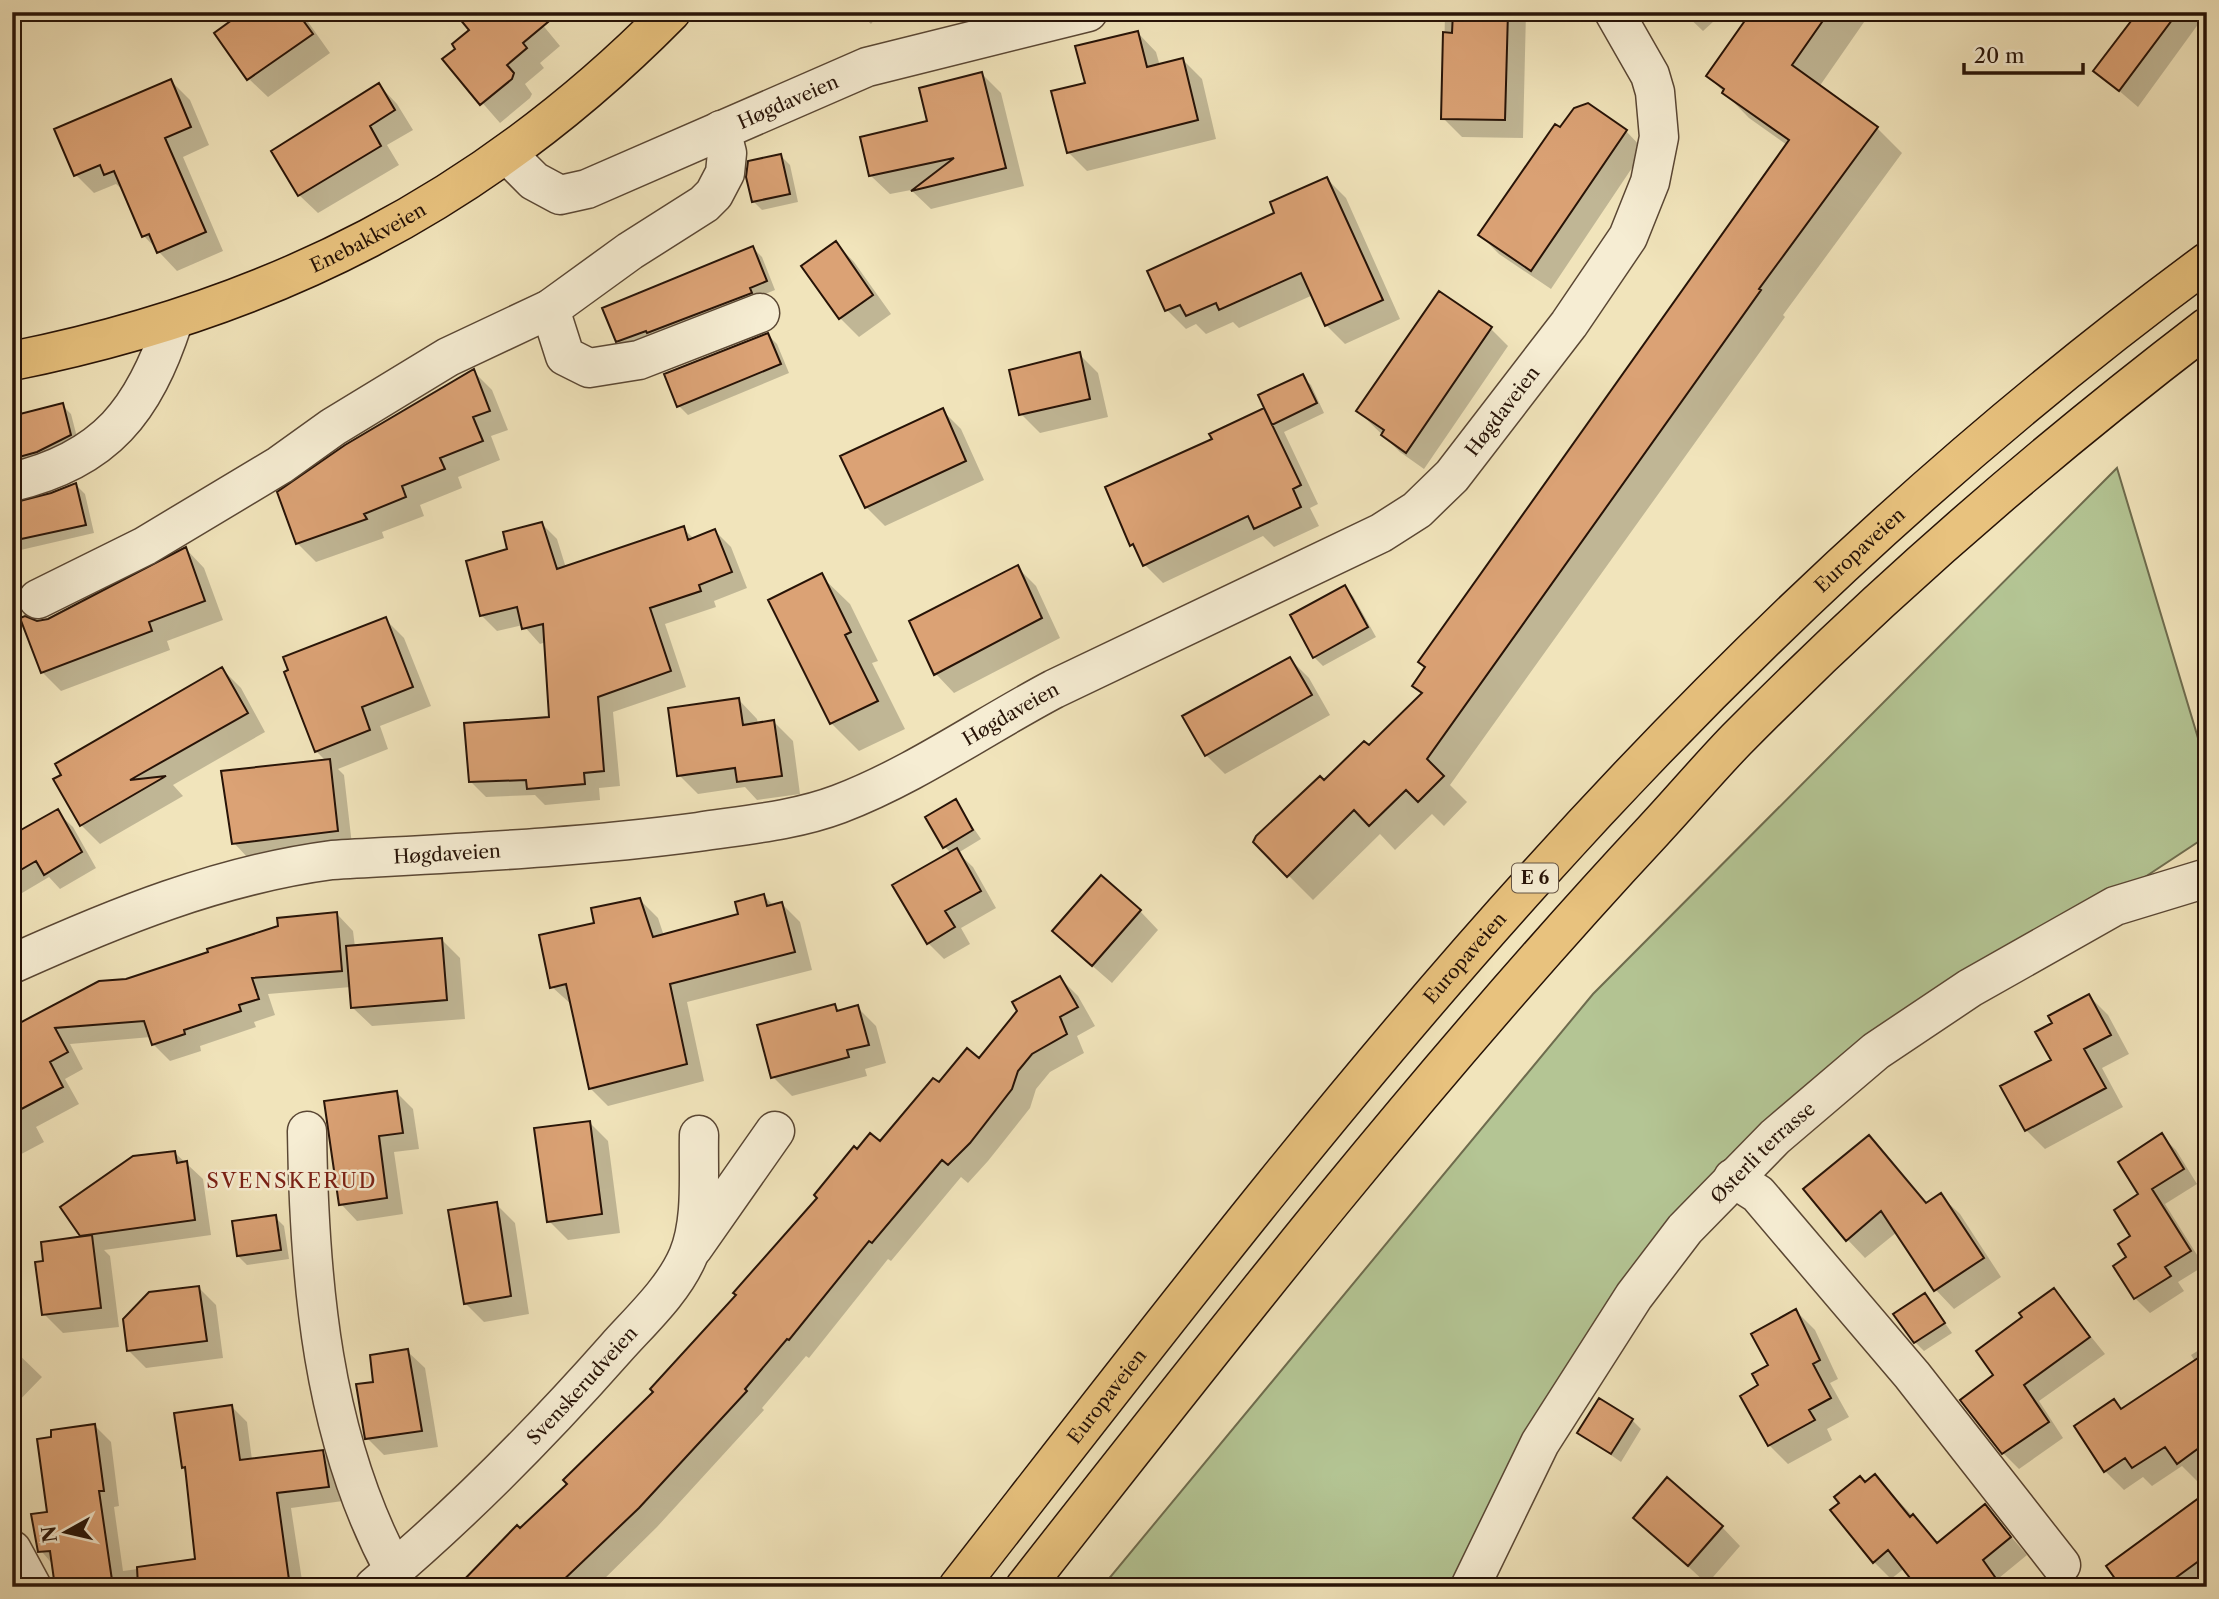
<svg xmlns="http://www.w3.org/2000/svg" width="2219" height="1599" font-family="'Libre Caslon Text',serif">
	<rect width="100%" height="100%" fill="#f1e4bb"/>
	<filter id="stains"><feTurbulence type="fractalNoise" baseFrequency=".00286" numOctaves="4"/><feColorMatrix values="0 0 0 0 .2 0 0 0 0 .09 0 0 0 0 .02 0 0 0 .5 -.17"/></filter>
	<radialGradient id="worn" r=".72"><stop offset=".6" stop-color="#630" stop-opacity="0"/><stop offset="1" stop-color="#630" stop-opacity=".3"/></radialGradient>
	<path fill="#b4c594" stroke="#6e6c4e" stroke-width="2" d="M 2117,468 L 2207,768 L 2207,836 L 2033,951 L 1766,1141 L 1648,1277 L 1478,1587 L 1102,1587 L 1593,994 Z"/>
	<path fill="#0003" d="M 246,12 L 301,12 L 330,53 L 268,97 L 249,79 Z
		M 532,12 L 560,46 L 540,63 L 544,68 L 525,84 L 532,94 L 530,98 L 500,123 L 445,60 L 471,30 Z
		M 858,12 L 881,12 L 871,24 Z
		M 895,12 L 914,12 L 907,21 Z
		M 1445,12 L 1526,12 L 1523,138 L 1462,137 L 1443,118 Z
		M 1683,12 L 1724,12 L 1703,31 Z
		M 1753,12 L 1871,12 L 1819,87 L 1877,128 L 1902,153 L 1783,315 L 1785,317 L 1450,785 L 1467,802 L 1444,826 L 1432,814 L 1395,850 L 1380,834 L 1313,900 L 1255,842 L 1369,748 L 1423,694 L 1414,685 L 1787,145 L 1749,118 L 1708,76 Z
		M 2127,12 L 2207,12 L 2138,107 L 2096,71 L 2135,20 Z
		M 1138,33 L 1156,52 L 1160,66 L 1183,60 L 1202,79 L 1216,139 L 1087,171 L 1068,152 L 1087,84 Z
		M 982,74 L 1001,93 L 1024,186 L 931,209 L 911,190 L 890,194 L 871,176 Z
		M 171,81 L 190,100 L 209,145 L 183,157 L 223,251 L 177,271 L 144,236 L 125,192 L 116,184 L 94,193 L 76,175 Z
		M 379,85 L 397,104 L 413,130 L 387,145 L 399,165 L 318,213 L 299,195 L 309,127 Z
		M 1560,130 L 1626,131 L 1644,150 L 1551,289 L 1499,254 L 1480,235 Z
		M 781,156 L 790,165 L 798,202 L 762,210 L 753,201 Z
		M 1327,179 L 1346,198 L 1400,319 L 1345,344 L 1326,325 L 1313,295 L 1239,328 L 1233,322 L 1206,334 L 1196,324 L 1186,329 L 1167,310 L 1277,214 Z
		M 836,243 L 854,262 L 891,314 L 859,337 L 840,318 L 803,266 Z
		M 753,248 L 762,257 L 775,290 L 627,350 L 617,341 Z
		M 1490,328 L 1508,346 L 1424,469 L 1400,452 L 1358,411 Z
		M 768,335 L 777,344 L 789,373 L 688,415 L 679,406 Z
		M 1079,354 L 1098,373 L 1108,417 L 1040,433 L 1021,414 Z
		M 473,371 L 492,390 L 508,430 L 491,436 L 500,460 L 458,477 L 462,488 L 420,505 L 424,516 L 382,532 L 384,538 L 316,562 L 297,543 Z
		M 1302,376 L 1311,385 L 1324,413 L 1284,432 L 1318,504 L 1310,508 L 1319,526 L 1274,547 L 1263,536 L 1163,583 L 1145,565 L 1132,545 L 1107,488 L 1270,416 Z
		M 62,405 L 71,414 L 79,445 L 12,472 L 12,417 Z
		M 942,410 L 961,429 L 984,480 L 885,526 L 866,507 Z
		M 76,485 L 85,494 L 94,533 L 12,552 L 12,505 Z
		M 541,523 L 557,539 L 566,568 L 683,528 L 694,539 L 715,531 L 731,547 L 747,588 L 714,601 L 716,607 L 665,624 L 686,687 L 613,712 L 620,786 L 599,788 L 600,800 L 545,805 L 535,795 L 486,797 L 470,781 L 551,718 L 546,642 L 540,644 L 523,625 L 497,631 L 481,615 L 510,550 Z
		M 186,549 L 204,568 L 223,620 L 167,641 L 170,650 L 61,691 L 42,672 L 37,623 L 48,620 Z
		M 1017,567 L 1036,586 L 1060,638 L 954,693 L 936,674 Z
		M 821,576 L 850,604 L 878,661 L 872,663 L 905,729 L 859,751 L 831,723 Z
		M 1344,587 L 1353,596 L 1376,637 L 1323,666 L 1314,657 Z
		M 385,619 L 404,638 L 431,706 L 380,726 L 388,749 L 338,769 L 344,775 L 352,845 L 248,858 L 234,843 L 326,761 L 316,751 Z
		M 1290,659 L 1309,678 L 1330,715 L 1225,774 L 1206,755 Z
		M 222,669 L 241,688 L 265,732 L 173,785 L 183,796 L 100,844 L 81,825 Z
		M 739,700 L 757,719 L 758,724 L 774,722 L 793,741 L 800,794 L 757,800 L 745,787 L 698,794 L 679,775 Z
		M 955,801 L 981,839 L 958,853 L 973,867 L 996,908 L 961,928 L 970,944 L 944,959 L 928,943 L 951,853 L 944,846 Z
		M 57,812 L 73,827 L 96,868 L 60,889 L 49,877 L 12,899 L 12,837 Z
		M 764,896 L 774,906 L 782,904 L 800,922 L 812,970 L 687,1002 L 704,1081 L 608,1106 L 590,1088 L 572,1005 L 552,987 L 597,925 L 640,900 L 658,918 L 664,936 L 740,915 Z
		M 1140,911 L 1158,930 L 1112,983 L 1073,949 Z
		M 337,914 L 353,931 L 355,947 L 441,939 L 460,958 L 465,1019 L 372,1026 L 353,1008 L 351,987 L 268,994 L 275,1015 L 254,1022 L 256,1027 L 200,1046 L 201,1051 L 170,1061 L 153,1044 L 151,1037 L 70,1044 L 83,1069 L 65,1079 L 79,1104 L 36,1127 L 44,1142 L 12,1159 L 12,1030 L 126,980 Z
		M 1060,978 L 1078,996 L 1095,1026 L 1077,1036 L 1084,1053 L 1050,1072 L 1036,1089 L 1030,1108 L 988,1161 L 968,1183 L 961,1177 L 891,1261 L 888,1259 L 809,1358 L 806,1356 L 762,1408 L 764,1410 L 657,1527 L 596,1587 L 458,1587 L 569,1484 L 655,1392 L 857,1152 L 881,1144 L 939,1085 L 979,1060 Z
		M 2089,996 L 2108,1015 L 2129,1054 L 2102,1068 L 2123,1107 L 2045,1149 L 2026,1130 L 2053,1060 L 2054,1024 Z
		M 834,1006 L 840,1012 L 857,1007 L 876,1026 L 886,1063 L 865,1069 L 867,1076 L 792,1096 L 773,1077 Z
		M 396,1092 L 413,1109 L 419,1149 L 394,1152 L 403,1214 L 357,1221 L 341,1204 Z
		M 589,1122 L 608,1141 L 620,1233 L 568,1240 L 549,1221 Z
		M 2161,1135 L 2176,1150 L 2197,1184 L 2165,1204 L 2204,1266 L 2178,1282 L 2184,1291 L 2150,1313 L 2135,1298 L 2115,1266 L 2129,1258 L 2141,1195 Z
		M 1869,1137 L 1928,1204 L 1941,1196 L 1960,1214 L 2001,1277 L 1954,1309 L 1936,1290 L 1897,1232 L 1865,1258 L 1847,1239 Z
		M 174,1152 L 203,1179 L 211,1235 L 104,1250 L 110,1256 L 119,1327 L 63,1333 L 44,1314 L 45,1263 L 85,1238 L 81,1235 Z
		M 496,1204 L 515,1223 L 529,1314 L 484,1322 L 465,1303 Z
		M 275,1217 L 284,1226 L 289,1259 L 247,1265 L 238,1256 Z
		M 199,1288 L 216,1305 L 223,1358 L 146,1368 L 129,1351 Z
		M 2054,1291 L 2105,1354 L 2039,1401 L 2063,1438 L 2019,1469 L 2003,1453 L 1995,1376 L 2025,1318 Z
		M 1925,1295 L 1952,1333 L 1924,1351 L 1915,1342 Z
		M 1796,1311 L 1815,1330 L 1838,1379 L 1830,1383 L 1849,1417 L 1827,1429 L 1832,1440 L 1788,1464 L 1769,1445 L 1761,1386 Z
		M 2207,1345 L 2207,1379 L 2191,1355 Z
		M 12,1348 L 42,1377 L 12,1408 Z
		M 407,1351 L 425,1368 L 438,1447 L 384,1455 L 367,1438 L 375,1383 Z
		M 2114,1401 L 2123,1410 L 2207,1433 L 2207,1475 L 2197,1481 L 2182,1466 L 2152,1486 L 2143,1477 L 2124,1490 L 2105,1471 L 2076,1426 Z
		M 232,1407 L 247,1422 L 252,1460 L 322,1452 L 338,1467 L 343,1501 L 291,1508 L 303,1587 L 231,1587 L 183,1467 Z
		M 1632,1420 L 1641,1429 L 1621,1462 L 1579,1433 Z
		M 95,1426 L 111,1442 L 119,1506 L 114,1507 L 123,1571 L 181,1563 L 198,1587 L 57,1587 L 54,1566 L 37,1546 L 32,1515 L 49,1513 Z
		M 1875,1476 L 1939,1544 L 1985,1507 L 2027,1555 L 1999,1578 L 2005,1587 L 1924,1587 L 1906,1567 L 1891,1579 L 1874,1562 L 1865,1484 Z
		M 2207,1513 L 2207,1587 L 2124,1587 Z
		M 1635,1517 L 1722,1527 L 1740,1546 L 1707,1584 Z
		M 1600,1579 L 1608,1587 L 1591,1587 Z"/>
	<path fill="#dba275" stroke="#271307" stroke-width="2" d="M 243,12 L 297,12 L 313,34 L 247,80 L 214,33 Z
		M 454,12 L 560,12 L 523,43 L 527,48 L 507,65 L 514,73 L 512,79 L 480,105 L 442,59 L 455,49 L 452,44 L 469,30 Z
		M 1453,12 L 1508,12 L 1505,120 L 1441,119 L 1443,32 L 1452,33 Z
		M 1751,12 L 1829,12 L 1792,65 L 1878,127 L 1759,289 L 1761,290 L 1427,759 L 1444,776 L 1418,802 L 1406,790 L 1369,826 L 1354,810 L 1287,877 L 1253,842 L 1256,836 L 1320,776 L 1324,780 L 1364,741 L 1369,745 L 1422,693 L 1412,686 L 1425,667 L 1418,662 L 1789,140 L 1722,93 L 1724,89 L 1706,76 Z
		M 2138,12 L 2178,12 L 2119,91 L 2093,71 Z
		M 1138,31 L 1147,67 L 1183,58 L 1198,120 L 1067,153 L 1051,91 L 1085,83 L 1075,46 Z
		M 982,72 L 1006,168 L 911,191 L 954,158 L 869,176 L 860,137 L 927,121 L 919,88 Z
		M 171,79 L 191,127 L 165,138 L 206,232 L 157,253 L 149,234 L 142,237 L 114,171 L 104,175 L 100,165 L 74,176 L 54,129 Z
		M 379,83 L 395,110 L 370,126 L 381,146 L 298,196 L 271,151 Z
		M 1588,103 L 1627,130 L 1531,271 L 1478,235 L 1555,124 L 1560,127 L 1574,108 Z
		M 781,154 L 790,194 L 752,202 L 746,177 L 748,161 Z
		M 1327,177 L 1383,300 L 1325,326 L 1301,273 L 1219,310 L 1216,303 L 1186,316 L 1180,305 L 1165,311 L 1147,271 L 1274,213 L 1270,202 Z
		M 836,241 L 873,295 L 839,319 L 801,266 Z
		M 753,246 L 767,281 L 750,288 L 752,293 L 647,333 L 646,331 L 616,342 L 602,308 Z
		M 1439,291 L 1492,327 L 1406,453 L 1381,435 L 1384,430 L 1356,411 Z
		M 768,333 L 781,364 L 677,407 L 664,374 Z
		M 1080,352 L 1090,399 L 1019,415 L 1009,370 Z
		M 474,369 L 490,411 L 473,417 L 483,441 L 440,458 L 445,469 L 402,486 L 406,497 L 364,514 L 367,519 L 296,544 L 277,492 L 345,445 Z
		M 1303,374 L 1317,403 L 1272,425 L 1258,395 Z
		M 63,403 L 71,435 L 37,452 L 12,459 L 12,416 Z
		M 943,408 L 966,461 L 865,508 L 840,456 Z
		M 1264,408 L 1301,485 L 1293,489 L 1301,507 L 1254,529 L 1248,516 L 1143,566 L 1133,544 L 1130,546 L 1105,487 L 1212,439 L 1209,434 Z
		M 76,483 L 86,525 L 12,541 L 12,503 L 51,493 Z
		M 542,522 L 557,569 L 684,526 L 688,540 L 715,529 L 732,572 L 699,585 L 701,591 L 650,608 L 671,671 L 598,697 L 604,771 L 584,773 L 585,784 L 527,789 L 526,780 L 469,782 L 464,723 L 549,717 L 543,624 L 522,629 L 517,607 L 480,616 L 466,561 L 507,549 L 503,532 Z
		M 186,547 L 205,601 L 149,622 L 152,631 L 41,673 L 20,618 L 25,616 L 37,621 L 48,619 Z
		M 1018,565 L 1042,618 L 934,675 L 909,621 Z
		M 822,573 L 851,632 L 845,635 L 878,701 L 830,724 L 768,600 Z
		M 1345,585 L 1368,627 L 1313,658 L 1290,615 Z
		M 386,617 L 413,687 L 362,707 L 370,730 L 315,752 L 284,672 L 288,670 L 283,657 Z
		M 1290,657 L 1312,695 L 1205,756 L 1182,716 Z
		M 222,667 L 248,713 L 130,780 L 166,776 L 80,826 L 53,779 L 61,775 L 55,764 Z
		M 739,698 L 743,725 L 774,720 L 782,776 L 737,782 L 735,768 L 677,776 L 668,708 Z
		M 330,759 L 338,831 L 232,844 L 221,771 Z
		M 956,799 L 973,830 L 943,848 L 925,817 Z
		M 58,809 L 82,852 L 44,875 L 36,861 L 12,875 L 12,835 Z
		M 957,848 L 981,891 L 945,911 L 955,927 L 927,944 L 892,885 Z
		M 1101,875 L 1141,910 L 1092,966 L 1052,931 Z
		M 764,894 L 767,906 L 782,902 L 795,952 L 670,984 L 687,1064 L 589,1089 L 566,984 L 550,988 L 539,935 L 594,923 L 591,908 L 640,898 L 653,937 L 738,914 L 735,902 Z
		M 337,912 L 342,971 L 252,978 L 259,999 L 239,1005 L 241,1011 L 184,1030 L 185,1034 L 152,1045 L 144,1021 L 55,1028 L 68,1052 L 50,1062 L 63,1087 L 12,1114 L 12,1027 L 99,981 L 126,979 L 208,952 L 207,949 L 278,926 L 277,918 Z
		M 442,938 L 447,1000 L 351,1008 L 346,946 Z
		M 1060,976 L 1078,1007 L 1060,1017 L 1067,1034 L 1032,1054 L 1018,1071 L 1012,1089 L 970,1143 L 948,1165 L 942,1160 L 872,1243 L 869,1241 L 789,1340 L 787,1339 L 745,1389 L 747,1391 L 639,1508 L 556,1587 L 457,1587 L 517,1525 L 520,1528 L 567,1484 L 563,1480 L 653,1392 L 650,1389 L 736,1295 L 733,1293 L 817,1198 L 814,1195 L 854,1146 L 857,1149 L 870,1133 L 880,1141 L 933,1078 L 939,1082 L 967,1048 L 979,1058 L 1017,1011 L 1012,1002 Z
		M 2089,994 L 2111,1035 L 2084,1049 L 2106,1088 L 2025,1131 L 2000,1086 L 2051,1060 L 2035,1032 L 2052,1023 L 2048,1016 Z
		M 835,1004 L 837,1011 L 858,1005 L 869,1045 L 847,1050 L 849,1057 L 771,1078 L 757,1025 Z
		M 397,1091 L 403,1133 L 379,1136 L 387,1198 L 339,1205 L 324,1101 Z
		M 590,1121 L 602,1214 L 547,1222 L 534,1128 Z
		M 2162,1133 L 2184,1169 L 2152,1189 L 2191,1251 L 2165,1267 L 2171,1276 L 2134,1299 L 2113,1266 L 2126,1257 L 2118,1244 L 2130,1236 L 2114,1210 L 2138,1194 L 2118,1162 Z
		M 1869,1135 L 1926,1203 L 1941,1193 L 1984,1258 L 1934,1291 L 1881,1211 L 1846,1241 L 1803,1189 Z
		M 175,1151 L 177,1163 L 187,1161 L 195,1220 L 80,1236 L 60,1207 L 133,1156 Z
		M 497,1202 L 511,1296 L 464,1304 L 448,1210 Z
		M 276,1215 L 281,1250 L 237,1256 L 232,1221 Z
		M 92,1235 L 101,1308 L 42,1315 L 35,1262 L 43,1261 L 41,1242 Z
		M 199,1286 L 207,1341 L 127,1351 L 123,1319 L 149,1292 Z
		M 2054,1288 L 2090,1337 L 2024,1385 L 2049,1422 L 2002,1454 L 1960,1400 L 1993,1375 L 1976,1351 L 2022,1317 L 2019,1313 Z
		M 1925,1293 L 1945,1323 L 1914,1343 L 1893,1314 Z
		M 1796,1309 L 1820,1360 L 1813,1364 L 1831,1398 L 1809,1410 L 1815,1420 L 1768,1446 L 1740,1396 L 1758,1385 L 1752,1374 L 1768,1365 L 1751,1334 Z
		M 408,1349 L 422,1431 L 365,1439 L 356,1384 L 373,1382 L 370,1355 Z
		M 2207,1352 L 2207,1442 L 2177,1464 L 2165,1447 L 2132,1468 L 2125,1458 L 2104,1472 L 2074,1426 L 2114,1399 L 2121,1409 Z
		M 1599,1398 L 1633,1419 L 1611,1454 L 1577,1433 Z
		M 232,1405 L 240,1460 L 323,1450 L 329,1487 L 277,1493 L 290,1587 L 138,1587 L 137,1567 L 195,1559 L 185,1467 L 182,1468 L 174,1413 Z
		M 95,1424 L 104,1491 L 99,1491 L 112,1580 L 55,1587 L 50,1551 L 38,1552 L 31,1514 L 47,1512 L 37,1439 L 51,1437 L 51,1430 Z
		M 1875,1474 L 1910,1517 L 1913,1514 L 1937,1543 L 1985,1504 L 2011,1537 L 1983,1560 L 2002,1587 L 1917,1587 L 1888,1550 L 1873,1563 L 1830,1510 L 1839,1503 L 1834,1497 L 1860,1476 L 1865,1482 Z
		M 1667,1477 L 1723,1526 L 1688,1566 L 1633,1518 Z
		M 2207,1492 L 2207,1555 L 2163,1587 L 2121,1587 L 2106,1566 Z"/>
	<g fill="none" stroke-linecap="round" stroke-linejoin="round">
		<defs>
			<g id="minor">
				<path id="s1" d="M 508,155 L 534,181 L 560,195 L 587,189 L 867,67 L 1088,12"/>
				<path d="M 550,309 L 565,356 L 589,368 L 639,360 L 760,313"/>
				<path d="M 12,482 C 106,460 144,410 173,322"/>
				<path d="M 38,599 L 145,546 L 280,465 L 333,427 L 448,357 L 550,309 L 630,251 L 704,204 L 714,194 L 725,173 L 727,153 L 721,130"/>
				<path id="s2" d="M 12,964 C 116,917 219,875 332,860 C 454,853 577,848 698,832 C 744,825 794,821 839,804 C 915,775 982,727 1054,689 L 1381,533 L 1417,510 L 1452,476 L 1569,324 L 1628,237 L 1650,182 L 1659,137 L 1655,92 L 1650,75 L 1614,12"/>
				<path d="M 307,1131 C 309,1280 322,1437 394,1570"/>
				<path d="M 1733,1178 L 1758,1194 L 1912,1375 L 2061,1565"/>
				<path d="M 693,1248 L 775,1131"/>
				<path d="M 12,1550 L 32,1587"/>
				<path id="s3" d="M 374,1587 C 462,1513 540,1434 616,1348 C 641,1320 673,1291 688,1256 C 703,1220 698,1173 699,1135"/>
				<path id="s4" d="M 1470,1587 L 1540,1443 L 1634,1296 L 1685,1229 L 1775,1137 L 1876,1051 L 1970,988 L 2115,906 L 2207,878"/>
			</g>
			<g id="major">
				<path id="s5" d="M 12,361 C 272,309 484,202 671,12"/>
			</g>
			<g id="highway">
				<path id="s6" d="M 958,1587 C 1146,1346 1332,1102 1538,875 C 1741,650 1963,442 2207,262"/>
				<path d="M 1025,1587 C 1228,1328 1430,1070 1654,830 C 1681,801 1708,769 1736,740 C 1883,591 2041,454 2207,327"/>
			</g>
		</defs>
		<use href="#minor" stroke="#5a4734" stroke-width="41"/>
		<use href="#major" stroke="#271307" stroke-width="41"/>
		<use href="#highway" stroke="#271307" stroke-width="41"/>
		<use href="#minor" stroke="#f6edd3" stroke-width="38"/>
		<use href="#major" stroke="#e8c27e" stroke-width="38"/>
		<use href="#highway" stroke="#e8c27e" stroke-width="38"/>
	</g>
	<g text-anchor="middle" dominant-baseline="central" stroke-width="5" stroke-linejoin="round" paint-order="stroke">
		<rect fill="#f6edd3" stroke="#655444" stroke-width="2" x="1512" y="863.5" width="46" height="29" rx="5"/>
		<g font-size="18" font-weight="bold" fill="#271307">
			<text x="1535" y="878">E 6</text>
		</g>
		<g font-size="19" fill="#271307" stroke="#f6edd3">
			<text stroke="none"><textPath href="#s1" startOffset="313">Høgdaveien</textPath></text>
			<text stroke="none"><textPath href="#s5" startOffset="378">Enebakkveien</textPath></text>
			<text stroke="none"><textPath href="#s2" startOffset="1629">Høgdaveien</textPath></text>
			<text stroke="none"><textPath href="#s6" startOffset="1376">Europaveien</textPath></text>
			<text stroke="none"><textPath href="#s2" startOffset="1043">Høgdaveien</textPath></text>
			<text stroke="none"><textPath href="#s2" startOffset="453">Høgdaveien</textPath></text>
			<text stroke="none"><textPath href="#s6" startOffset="808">Europaveien</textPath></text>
			<text stroke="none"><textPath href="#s4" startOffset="528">Østerli terrasse</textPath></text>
			<text stroke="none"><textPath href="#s3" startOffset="290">Svenskerudveien</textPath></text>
			<text stroke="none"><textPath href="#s6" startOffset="242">Europaveien</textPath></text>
		</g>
		<g font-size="21" letter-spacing="2" fill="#7a1f14" stroke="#f6edd3">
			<text x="292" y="1180">SVENSKERUD</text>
		</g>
	</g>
	<rect width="2219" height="1599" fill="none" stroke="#f1e4bb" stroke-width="42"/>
	<rect x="14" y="14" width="2191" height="1571" fill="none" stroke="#271307" stroke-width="3.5"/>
	<rect x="21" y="21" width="2177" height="1557" fill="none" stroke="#271307" stroke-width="2"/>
	<g transform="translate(66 1532) rotate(262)" stroke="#f6edd3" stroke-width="5" paint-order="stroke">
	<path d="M0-5L12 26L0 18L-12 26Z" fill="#271307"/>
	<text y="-10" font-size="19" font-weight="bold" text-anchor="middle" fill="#271307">N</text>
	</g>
	<path d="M1964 63v10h119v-10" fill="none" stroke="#271307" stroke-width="3.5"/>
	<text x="1974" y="63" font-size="21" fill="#271307" stroke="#f6edd3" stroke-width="5" paint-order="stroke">20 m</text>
	<rect width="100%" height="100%" filter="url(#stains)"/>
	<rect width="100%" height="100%" fill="url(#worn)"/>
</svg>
